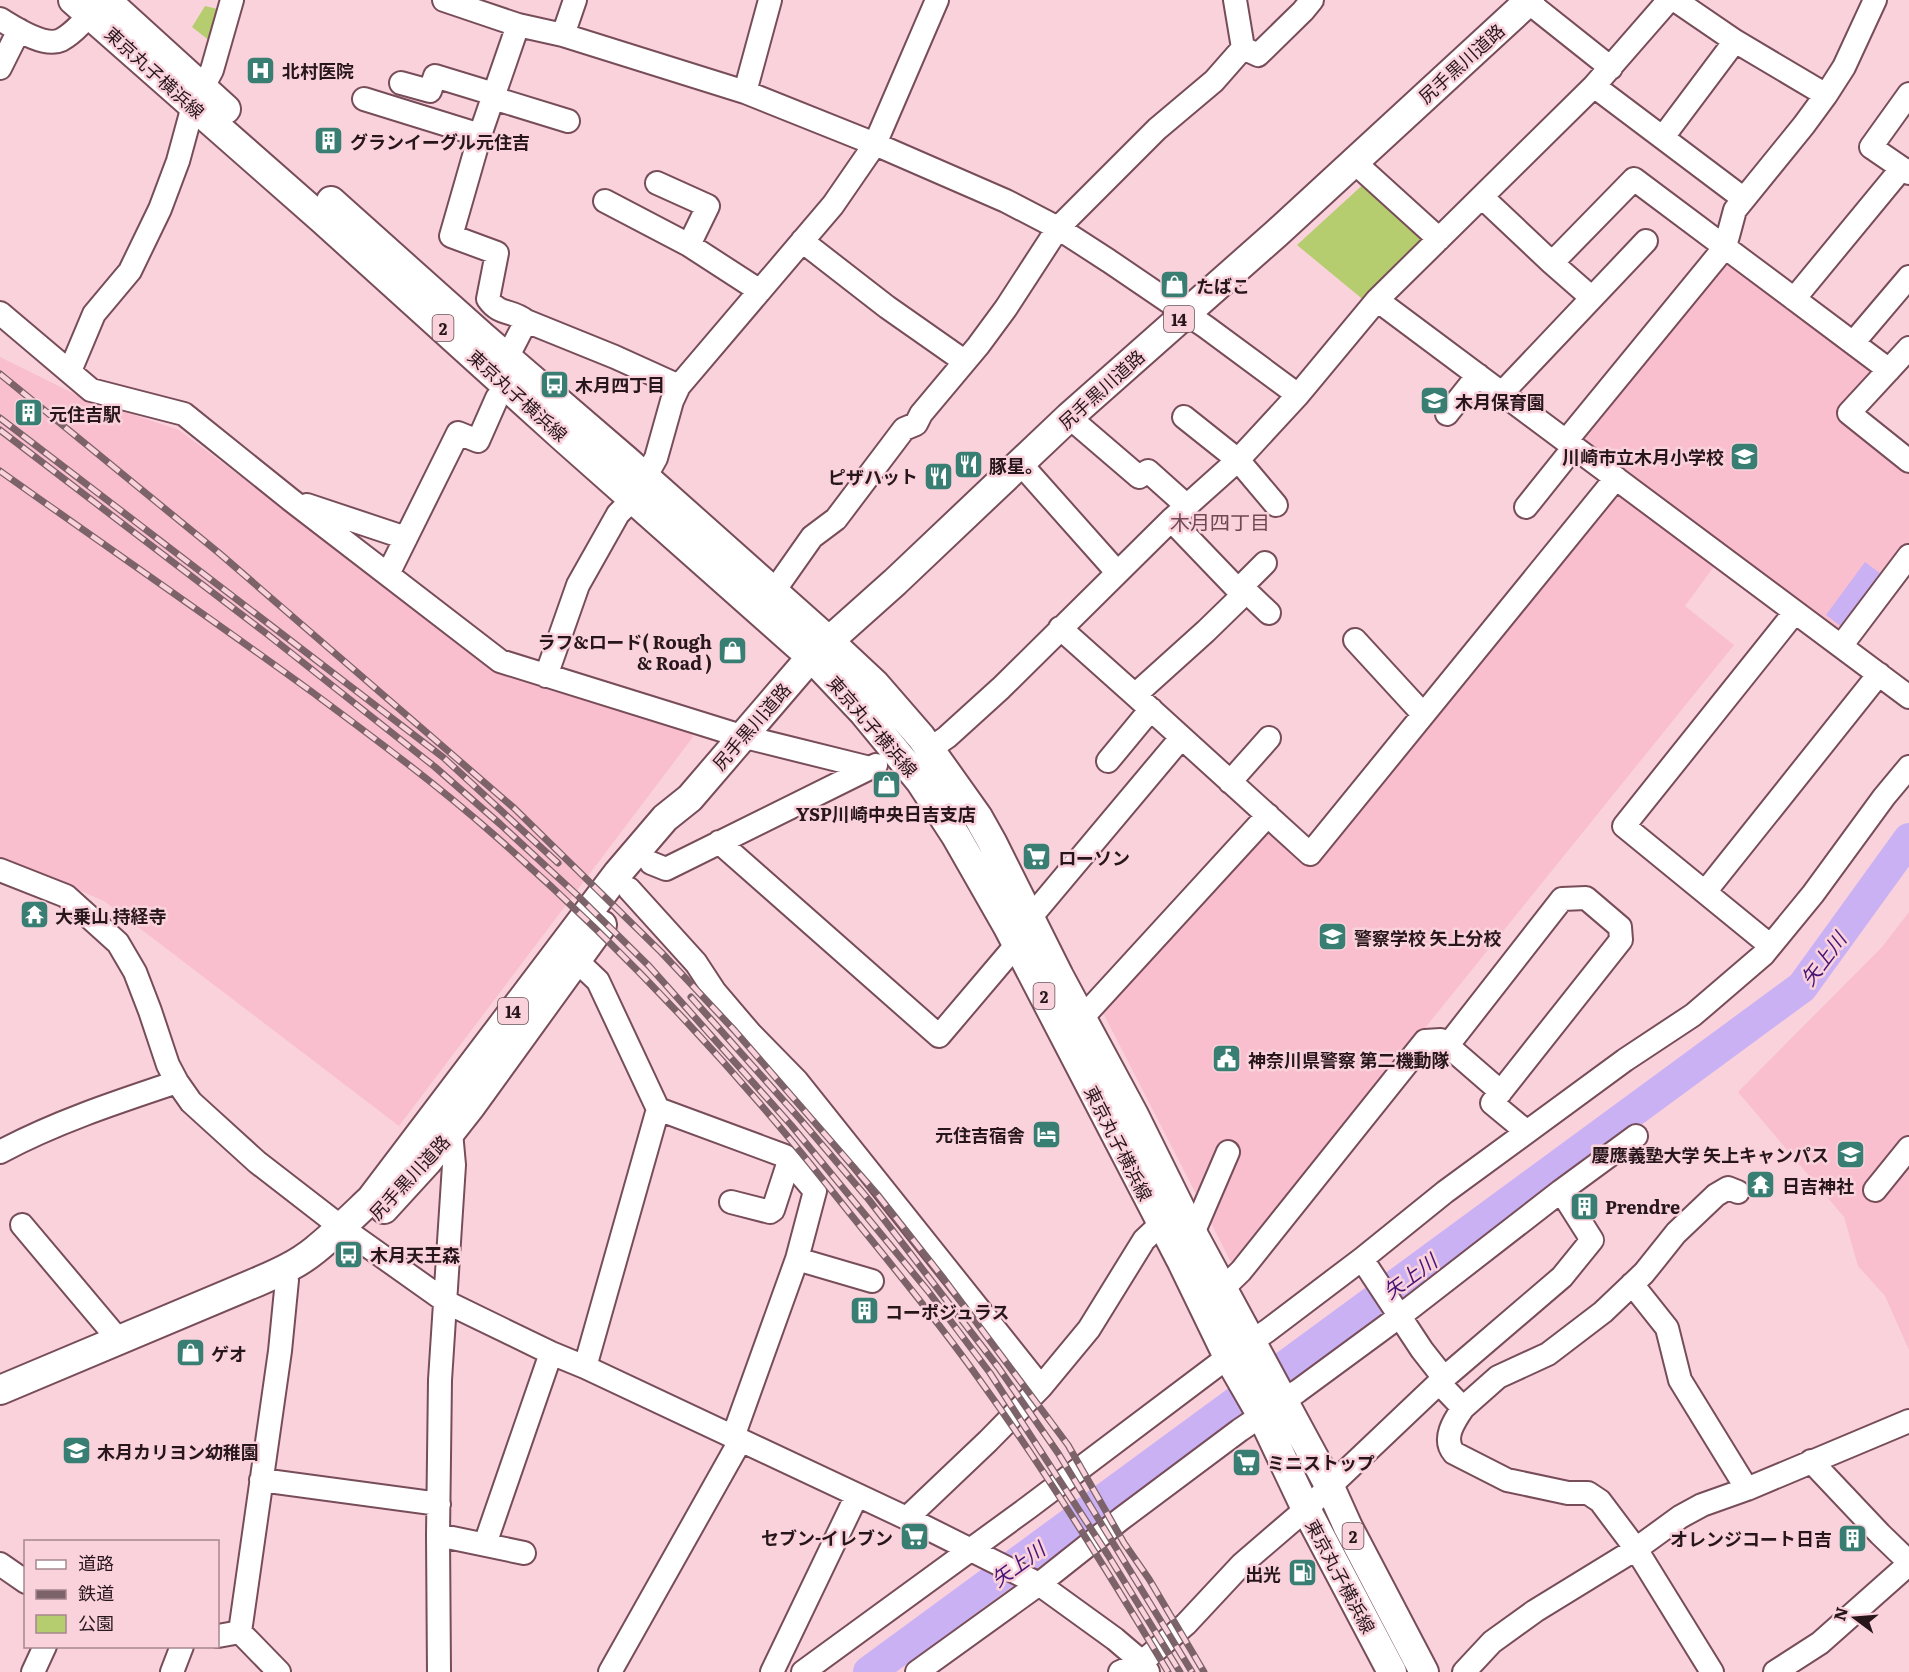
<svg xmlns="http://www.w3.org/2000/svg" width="1909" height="1672" font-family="Literata,'Noto Sans JP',serif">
	<rect width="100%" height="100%" fill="#fad2dc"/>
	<path fill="#f9bfce" d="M 1728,262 L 1880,371 L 1839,415 L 1909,468 L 1909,546 L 1840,634 L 1580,445 L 1579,435 L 1717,263 Z
		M 0,357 L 81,397 L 179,430 L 497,671 L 549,690 L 690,730 L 693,737 L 399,1126 L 104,901 L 46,876 L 0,863 Z
		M 1614,488 L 1718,561 L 1685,606 L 1734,645 L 1233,1266 L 1101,1009 L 1263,829 L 1272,828 L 1310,864 Z
		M 1909,912 L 1909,1350 L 1885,1296 L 1858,1266 L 1844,1217 L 1738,1092 L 1882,947 Z"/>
	<path fill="#b5cd6f" d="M 205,6 L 226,11 L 215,45 L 192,27 Z
		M 1368,180 L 1432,237 L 1366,302 L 1297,245 Z"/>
	<path fill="#cab1f3" d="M 1865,562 L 1881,574 L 1842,627 L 1826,615 Z"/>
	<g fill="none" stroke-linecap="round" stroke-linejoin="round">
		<path stroke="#cab1f3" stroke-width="32" d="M 869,1672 L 1802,987 L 1909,839"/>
		<defs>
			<path id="minor" d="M 444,0 L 518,25 L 563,35 L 745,92 L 875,144 L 1006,201 L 1058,228 L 1109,261 L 1206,327 L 1298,395
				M 1528,2 L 1611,68
				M 0,19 C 15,28 44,48 61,40 C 76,32 89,15 99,3
				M 518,25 L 480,135 L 451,236 L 497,253 L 488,299 C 500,316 511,309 526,321 L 615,357 L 679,386
				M 563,35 L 575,0
				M 1243,48 L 1258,55 L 1303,11 L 1312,0
				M 0,68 L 19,30
				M 401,83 L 430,91 L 435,76 L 494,94
				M 1594,86 L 1744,199
				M 745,92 L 770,0
				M 1909,94 L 1871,147 L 1909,173
				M 1826,95 L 1844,67 L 1875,0
				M 493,98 L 568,121
				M 364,99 L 480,135
				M 1663,137 L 1735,41
				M 1353,161 L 1439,239
				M 657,183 L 708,206 L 689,245
				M 1482,197 L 1552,263 L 1592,298
				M 605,201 L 689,245 L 760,291
				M 802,241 L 887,307 L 964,361
				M 1552,263 L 1634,179 L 1889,370
				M 1794,299 L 1902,168
				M 1377,300 L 1909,697
				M 0,313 L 91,390 L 184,414 L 291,500 L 500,661 L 741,736 L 870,768
				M 1853,343 L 1909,277
				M 1909,348 L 1849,413 L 1909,461
				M 507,358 L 526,321
				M 70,371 L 94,314 L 130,271 L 160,209 L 178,161 L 193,106 L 212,70 L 232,0
				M 1502,393 L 1646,241
				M 1447,414 L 1478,375
				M 1069,417 L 1139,477 L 1148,471 L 1187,506
				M 1184,417 L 1238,460 L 1276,505
				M 1566,441 L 1725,247 L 1735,210 L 1804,125 L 1826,95 L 1735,41 L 1675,0
				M 1020,463 L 1117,572
				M 307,505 L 406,538
				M 1526,507 L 1574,447
				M 388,574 L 458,433 L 478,441 L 497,398 L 508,386
				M 1238,590 L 1265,563
				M 774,591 L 812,537 L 836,519 L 904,429 L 916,424 L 921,414 L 978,346 L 1006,308 L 1058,228 L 1157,129 L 1214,81 L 1243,48 L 1235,0
				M 1243,595 L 1248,593 L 1269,613
				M 1060,628 L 1135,695 L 1310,854 L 1616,478
				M 1355,640 L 1423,714
				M 1841,646 L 1909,556
				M 546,676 L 578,585 L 618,514 L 633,499 L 656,458 L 672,401 L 679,386 L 833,205 L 875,144 L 937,0
				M 1135,695 L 1206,631 L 1243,595 L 1171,520
				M 930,749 L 947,737 L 1001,688 L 1171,520 L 1238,460 L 1298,395 L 1377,300 L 1594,86 L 1669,0
				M 1108,761 L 1151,709
				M 1230,782 L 1269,738
				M 719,842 L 939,1036 L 1017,944
				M 651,863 L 666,869 L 876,765
				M 0,870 L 66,896 L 118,943 L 135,972 L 150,1011 L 168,1065 L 177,1082 L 191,1102 L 257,1162 L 341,1227 L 448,1303 L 551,1353 L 585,1367 L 917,1523 L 1039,1584 L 1115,1639 L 1142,1662 L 1148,1672
				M 629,889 L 696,963 L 715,992 L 750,1033 L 797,1081 L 1041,1387
				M 1705,892 L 1879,674
				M 1030,918 L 1181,738
				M 1761,938 L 1624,826 L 1795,612
				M 576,960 L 598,981 L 658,1109 L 785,1156 L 815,1191 L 797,1259 L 733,1437
				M 1082,1018 L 1268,815
				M 1448,1045 L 1562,899 L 1586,898 L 1620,927 L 1621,940 L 1492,1103 L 1527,1132
				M 0,1152 C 56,1122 117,1102 177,1082
				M 1875,1190 L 1909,1148
				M 731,1202 L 770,1212 L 773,1210 L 789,1161
				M 22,1225 L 118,1339
				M 1188,1245 L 1228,1152
				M 797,1259 L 872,1281
				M 1362,1259 L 1422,1350 L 1444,1378 L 1442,1386 L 1463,1408 L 1498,1377 L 1548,1354 L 1603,1312 L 1644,1273 L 1676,1233 L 1716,1195 L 1728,1188 L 1738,1192
				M 1632,1284 L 1667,1328 L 1680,1380 L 1747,1489
				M 1212,1299 L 1241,1271 L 1425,1041 L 1441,1040 L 1501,1092
				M 585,1367 L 658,1109
				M 1463,1408 C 1454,1421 1442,1439 1454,1453 L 1507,1480 L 1568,1493 L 1588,1493 L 1600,1501 L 1636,1549 L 1712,1672
				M 1811,1461 L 1880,1534 L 1909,1562
				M 261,1480 L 439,1504
				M 907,1518 L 988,1441 L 1041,1387 L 1089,1329 L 1144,1240 L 1161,1224
				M 438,1535 L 524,1553
				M 485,1544 L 551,1353
				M 0,1564 L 26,1582
				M 240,1632 L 279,1672
				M 218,1636 L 240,1632 L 280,1351 L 287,1280
				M 33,1672 L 45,1646
				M 172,1672 L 182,1646
				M 439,1672 L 438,1535 L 440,1380 L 454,1165 L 451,1132
				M 610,1672 L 740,1441
				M 772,1672 L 857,1495
				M 803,1672 L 1029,1507 L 1228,1357 L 1267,1331 L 1362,1259 L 1445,1192 L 1625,1060 L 1693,1015 L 1763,955 L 1813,894 L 1884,797 L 1909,767
				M 917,1672 L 1039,1584 L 1121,1519 L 1240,1430 L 1298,1391 L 1400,1316 L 1561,1191 L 1636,1136
				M 1120,1672 L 1142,1662 L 1186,1624 L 1242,1564 L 1306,1509 L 1444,1378 L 1562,1277 L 1592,1240 L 1561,1191
				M 1464,1672 L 1492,1642 L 1535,1611 L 1636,1549 L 1680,1517 L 1702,1505 L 1747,1489 L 1909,1421
				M 1775,1672 L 1820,1643 L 1909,1564"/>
			<path id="major" d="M 73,0 L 323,220 L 564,438 L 811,657 L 864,713 L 920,781 L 956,836 L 1008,927 L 1181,1260 L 1228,1357 L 1262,1416 L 1306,1509 L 1392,1672
				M 106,0 L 226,109
				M 331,201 L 483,337 L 626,460 L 829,641 L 875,684 L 921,737 L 978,817 L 992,842 L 1059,976 L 1134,1115 L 1193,1234 L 1330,1487 L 1348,1527 L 1424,1672
				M 384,1209 L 427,1162 L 471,1106 L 602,925
				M 0,1390 L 257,1282 C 278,1273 298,1264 315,1250 C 335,1234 353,1216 371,1199 L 618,873 L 665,818 L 690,798 L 811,657 L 895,582 L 1069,417 L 1277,233 L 1530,0"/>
		</defs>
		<use href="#minor" stroke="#774d59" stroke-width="26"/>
		<use href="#major" stroke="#774d59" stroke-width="32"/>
		<use href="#minor" stroke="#fff" stroke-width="22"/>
		<use href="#major" stroke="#fff" stroke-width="28"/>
		<defs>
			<path id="rail" d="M 0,374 L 219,553 L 514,808 L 661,952 L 735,1031 L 877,1194 L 944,1279 L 1068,1445 L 1124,1543 L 1149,1579 L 1204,1672
				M 0,418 L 444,758 L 558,863
				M 0,430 L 267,634 L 435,767 L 500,824 L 577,895 L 649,966 L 791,1125 L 928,1291 L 990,1373 L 1108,1555 L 1180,1672
				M 0,471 C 104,545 209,617 312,692 C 374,738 435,783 493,834 C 597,925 695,1026 784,1132 C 806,1158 827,1185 848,1211 C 893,1267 938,1321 979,1379 C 1047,1473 1108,1572 1168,1672
				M 691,997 L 800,1119 L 869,1200 L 998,1367 L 1058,1453 L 1192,1672"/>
		</defs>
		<use href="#rail" stroke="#7c6269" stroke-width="7"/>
		<use href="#rail" stroke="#fad2dc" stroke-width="4.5" stroke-dasharray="14" stroke-linecap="butt"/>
	</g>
	<defs>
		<symbol id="hospital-square" viewBox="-11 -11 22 22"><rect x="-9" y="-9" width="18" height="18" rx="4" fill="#397e72" stroke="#fad2dc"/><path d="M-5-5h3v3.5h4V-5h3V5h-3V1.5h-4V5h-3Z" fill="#fff"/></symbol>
		<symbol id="building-square" viewBox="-11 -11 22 22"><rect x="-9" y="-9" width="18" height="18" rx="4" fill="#397e72" stroke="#fad2dc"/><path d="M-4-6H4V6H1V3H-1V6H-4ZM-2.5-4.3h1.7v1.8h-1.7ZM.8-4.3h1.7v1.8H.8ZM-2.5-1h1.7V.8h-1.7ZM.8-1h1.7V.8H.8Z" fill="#fff"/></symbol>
		<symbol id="shop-square" viewBox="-11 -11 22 22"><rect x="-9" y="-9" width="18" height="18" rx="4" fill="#397e72" stroke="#fad2dc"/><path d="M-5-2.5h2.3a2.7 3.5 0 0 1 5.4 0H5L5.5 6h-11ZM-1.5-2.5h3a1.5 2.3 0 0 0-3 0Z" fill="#fff"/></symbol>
		<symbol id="bus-square" viewBox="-11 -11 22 22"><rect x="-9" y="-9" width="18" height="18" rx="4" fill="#397e72" stroke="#fad2dc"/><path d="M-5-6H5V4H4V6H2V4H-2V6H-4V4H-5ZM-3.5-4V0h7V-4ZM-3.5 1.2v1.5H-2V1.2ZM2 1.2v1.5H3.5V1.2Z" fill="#fff"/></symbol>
		<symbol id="school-square" viewBox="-11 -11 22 22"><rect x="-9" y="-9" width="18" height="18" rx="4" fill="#397e72" stroke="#fad2dc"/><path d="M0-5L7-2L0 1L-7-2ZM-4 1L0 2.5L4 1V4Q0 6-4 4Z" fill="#fff"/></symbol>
		<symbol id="restaurant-square" viewBox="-11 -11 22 22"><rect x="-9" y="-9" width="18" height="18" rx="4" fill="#397e72" stroke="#fad2dc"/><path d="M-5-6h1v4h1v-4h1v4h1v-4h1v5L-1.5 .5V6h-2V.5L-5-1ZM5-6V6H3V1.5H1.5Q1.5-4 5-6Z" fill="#fff"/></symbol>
		<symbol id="supermarket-square" viewBox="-11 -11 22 22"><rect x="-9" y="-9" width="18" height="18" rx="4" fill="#397e72" stroke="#fad2dc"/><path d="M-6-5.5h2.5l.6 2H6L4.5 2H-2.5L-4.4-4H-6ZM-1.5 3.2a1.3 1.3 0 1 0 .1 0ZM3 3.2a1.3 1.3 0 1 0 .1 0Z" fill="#fff"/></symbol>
		<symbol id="temple-square" viewBox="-11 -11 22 22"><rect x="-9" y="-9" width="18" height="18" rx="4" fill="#397e72" stroke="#fad2dc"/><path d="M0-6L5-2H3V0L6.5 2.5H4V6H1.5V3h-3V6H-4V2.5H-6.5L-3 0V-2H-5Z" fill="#fff"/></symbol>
		<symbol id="university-square" viewBox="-11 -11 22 22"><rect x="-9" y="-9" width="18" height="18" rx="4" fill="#397e72" stroke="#fad2dc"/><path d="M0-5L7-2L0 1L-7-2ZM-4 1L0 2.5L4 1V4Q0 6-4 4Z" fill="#fff"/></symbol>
		<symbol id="civic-square" viewBox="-11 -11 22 22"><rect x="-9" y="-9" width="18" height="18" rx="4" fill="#397e72" stroke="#fad2dc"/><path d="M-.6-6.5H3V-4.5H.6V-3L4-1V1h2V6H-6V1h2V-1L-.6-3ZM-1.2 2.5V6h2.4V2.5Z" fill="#fff"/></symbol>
		<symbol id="hotel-square" viewBox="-11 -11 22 22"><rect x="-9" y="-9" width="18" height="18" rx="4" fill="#397e72" stroke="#fad2dc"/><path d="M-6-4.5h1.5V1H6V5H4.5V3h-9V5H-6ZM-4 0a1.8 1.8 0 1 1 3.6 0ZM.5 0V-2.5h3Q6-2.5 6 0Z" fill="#fff"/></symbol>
		<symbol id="fuel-square" viewBox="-11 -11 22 22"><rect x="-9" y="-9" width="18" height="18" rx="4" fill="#397e72" stroke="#fad2dc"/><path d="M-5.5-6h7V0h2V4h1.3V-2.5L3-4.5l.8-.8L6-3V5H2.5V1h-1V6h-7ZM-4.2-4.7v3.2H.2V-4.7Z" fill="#fff"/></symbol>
	</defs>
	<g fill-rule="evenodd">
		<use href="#hospital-square" x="244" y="54" width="33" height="33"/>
		<use href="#building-square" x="312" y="124" width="33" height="33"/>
		<use href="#shop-square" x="1158" y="268" width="33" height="33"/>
		<use href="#bus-square" x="538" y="368" width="33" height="33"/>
		<use href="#school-square" x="1418" y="384" width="33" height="33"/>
		<use href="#building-square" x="12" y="396" width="33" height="33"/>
		<use href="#school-square" x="1728" y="440" width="33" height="33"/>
		<use href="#restaurant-square" x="952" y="448" width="33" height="33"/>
		<use href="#restaurant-square" x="922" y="460" width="33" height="33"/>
		<use href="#shop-square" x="716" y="634" width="33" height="33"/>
		<use href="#shop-square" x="870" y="768" width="33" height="33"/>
		<use href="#supermarket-square" x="1020" y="840" width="33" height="33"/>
		<use href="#temple-square" x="18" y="898" width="33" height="33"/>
		<use href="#university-square" x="1316" y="920" width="33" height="33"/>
		<use href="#civic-square" x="1210" y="1042" width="33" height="33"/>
		<use href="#hotel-square" x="1030" y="1118" width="33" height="33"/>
		<use href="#university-square" x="1834" y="1138" width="33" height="33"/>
		<use href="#temple-square" x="1744" y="1168" width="33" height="33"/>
		<use href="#building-square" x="1568" y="1190" width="33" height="33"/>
		<use href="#bus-square" x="332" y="1238" width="33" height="33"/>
		<use href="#building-square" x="848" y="1294" width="33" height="33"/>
		<use href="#shop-square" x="174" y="1336" width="33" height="33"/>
		<use href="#school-square" x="60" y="1434" width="33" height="33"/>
		<use href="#supermarket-square" x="1230" y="1446" width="33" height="33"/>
		<use href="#supermarket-square" x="898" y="1520" width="33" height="33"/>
		<use href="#building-square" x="1836" y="1522" width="33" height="33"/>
		<use href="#fuel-square" x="1286" y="1556" width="33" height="33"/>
	</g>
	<g text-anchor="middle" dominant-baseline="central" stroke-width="5" stroke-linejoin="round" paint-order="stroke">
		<g fill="#fad2dc" stroke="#664e55" stroke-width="1.5">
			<rect x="1164" y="306" width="30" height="26" rx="4.5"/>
			<rect x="432.5" y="315" width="21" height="26" rx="4.5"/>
			<rect x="1033.5" y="983" width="21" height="26" rx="4.5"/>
			<rect x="498" y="998" width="30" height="26" rx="4.5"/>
			<rect x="1342.5" y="1523" width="21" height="26" rx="4.5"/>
		</g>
		<g font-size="16" font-weight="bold" fill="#27161b">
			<text x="1179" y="319">14</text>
			<text x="443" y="328">2</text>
			<text x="1044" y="996">2</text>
			<text x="513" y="1011">14</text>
			<text x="1353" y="1536">2</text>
		</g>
		<g font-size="18" fill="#27161b" stroke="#fad2dc">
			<text transform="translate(1461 63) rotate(-42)">尻手黒川道路</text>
			<text transform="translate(155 72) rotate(42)">東京丸子横浜線</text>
			<text transform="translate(1101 389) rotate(-42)">尻手黒川道路</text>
			<text transform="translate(518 395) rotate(42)">東京丸子横浜線</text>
			<text transform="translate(751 726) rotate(-49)">尻手黒川道路</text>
			<text transform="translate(873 726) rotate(49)">東京丸子横浜線</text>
			<text transform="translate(1119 1143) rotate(63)">東京丸子横浜線</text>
			<text transform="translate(409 1177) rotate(-47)">尻手黒川道路</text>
			<text transform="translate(1341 1576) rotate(62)">東京丸子横浜線</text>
		</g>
		<g font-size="18" font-weight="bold" fill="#27161b" stroke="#fad2dc" text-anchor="start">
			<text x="282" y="70">北村医院</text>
			<text x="350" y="141">グランイーグル元住吉</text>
			<text x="1196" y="285">たばこ</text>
			<text x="575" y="384">木月四丁目</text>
			<text x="1455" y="401">木月保育園</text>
			<text x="49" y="413">元住吉駅</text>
			<text x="1724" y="456" text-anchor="end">川崎市立木月小学校</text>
			<text x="989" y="465">豚星。</text>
			<text x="918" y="476" text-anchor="end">ピザハット</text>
			<text x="712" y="641" text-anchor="end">ラフ&amp;ロード( Rough<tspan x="712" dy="21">&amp; Road )</tspan></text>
			<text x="886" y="813" text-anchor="middle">YSP川崎中央日吉支店</text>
			<text x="1058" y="857">ローソン</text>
			<text x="55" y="915">大乗山 持経寺</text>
			<text x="1354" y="937">警察学校 矢上分校</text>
			<text x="1248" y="1059">神奈川県警察 第二機動隊</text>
			<text x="1025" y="1134" text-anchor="end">元住吉宿舎</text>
			<text x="1829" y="1154" text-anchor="end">慶應義塾大学 矢上キャンパス</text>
			<text x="1782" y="1185">日吉神社</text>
			<text x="1605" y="1206">Prendre</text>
			<text x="370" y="1254">木月天王森</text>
			<text x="885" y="1311">コーポジュラス</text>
			<text x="211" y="1353">ゲオ</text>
			<text x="97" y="1451">木月カリヨン幼稚園</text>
			<text x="1267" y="1462">ミニストップ</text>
			<text x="893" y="1537" text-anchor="end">セブン-イレブン</text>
			<text x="1832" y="1538" text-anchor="end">オレンジコート日吉</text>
			<text x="1281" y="1573" text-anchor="end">出光</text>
		</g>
		<g font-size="20" fill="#704753" stroke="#fad2dc">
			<text x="1220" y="521">木月四丁目</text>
		</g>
		<g font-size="20" font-style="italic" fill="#451475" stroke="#fad2dc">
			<text transform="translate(1822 958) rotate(-53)">矢上川</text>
			<text transform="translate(1409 1275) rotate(-36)">矢上川</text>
			<text transform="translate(1017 1563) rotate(-36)">矢上川</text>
		</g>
	</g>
	<rect x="24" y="1540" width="195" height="108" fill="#fad2dc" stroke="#a6878f" stroke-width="1.5"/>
	<rect x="36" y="1560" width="30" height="9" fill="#ffffff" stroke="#a6878f" stroke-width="1.5"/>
	<text x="78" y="1570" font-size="18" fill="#27161b">道路</text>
	<rect x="36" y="1590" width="30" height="9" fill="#7c6269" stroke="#a6878f" stroke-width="1.5"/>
	<text x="78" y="1600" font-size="18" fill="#27161b">鉄道</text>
	<rect x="36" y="1615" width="30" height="18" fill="#b5cd6f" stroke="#a6878f" stroke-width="1.5"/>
	<text x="78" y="1630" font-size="18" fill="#27161b">公園</text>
	<g transform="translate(1855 1618) rotate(286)" stroke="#fad2dc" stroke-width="4.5" paint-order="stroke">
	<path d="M0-4.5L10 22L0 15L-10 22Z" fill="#27161b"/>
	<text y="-9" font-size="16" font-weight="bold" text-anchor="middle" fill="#27161b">N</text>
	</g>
</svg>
